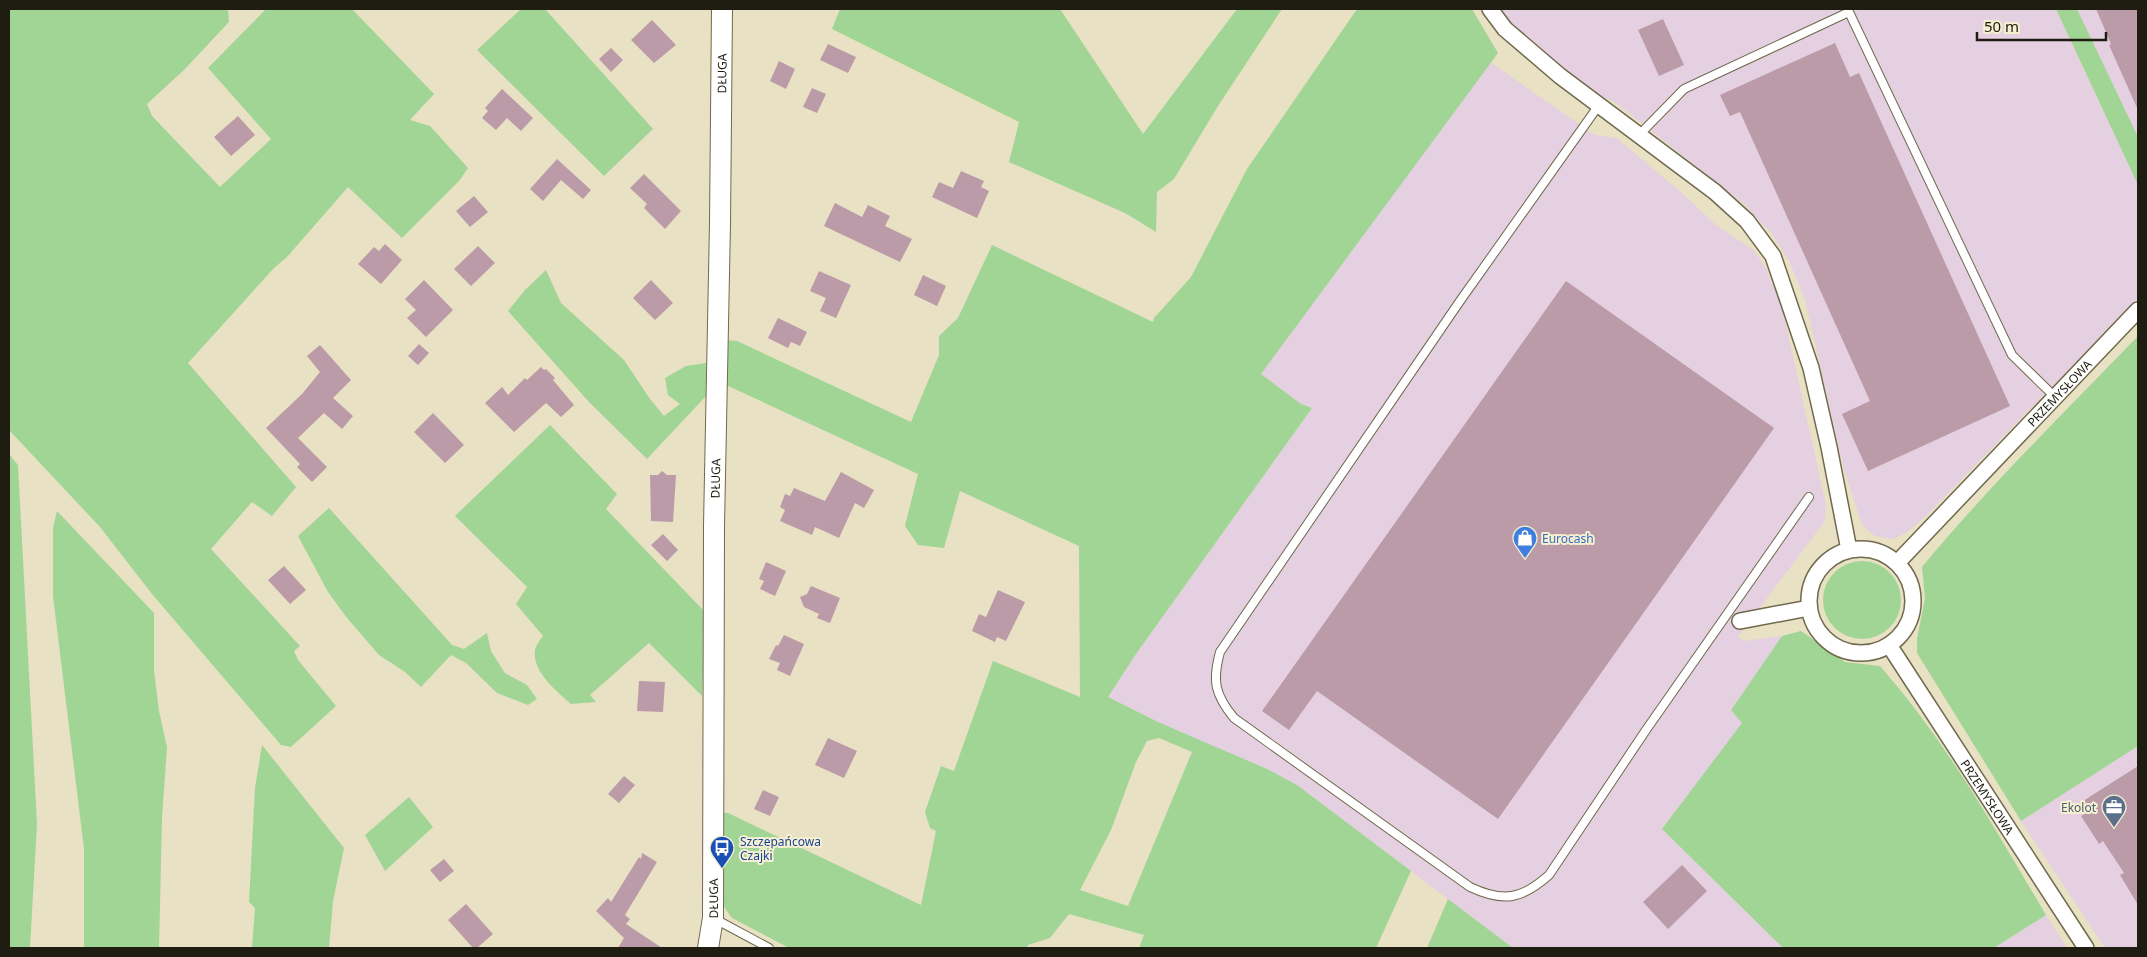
<svg xmlns="http://www.w3.org/2000/svg" width="2147" height="957" font-family="'Noto Sans',sans-serif">
	<rect width="100%" height="100%" fill="#e9e1c3"/>
	<path fill="#e4d0e0" d="M 1498,9 L 2056,9 L 2138,185 L 2138,298 L 1926,516 L 1906,533 L 1893,539 L 1875,536 L 1865,528 L 1861,522 L 1843,466 L 1806,304 L 1800,287 L 1789,261 L 1771,233 L 1743,203 L 1613,101 L 1601,97 L 1527,40 Z
		M 2077,9 L 2138,9 L 2138,137 Z
		M 1490,62 L 1595,135 L 1617,138 L 1683,194 L 1716,225 L 1755,251 L 1766,269 L 1782,307 L 1826,505 L 1825,521 L 1738,637 L 1744,641 L 1782,636 L 1731,710 L 1743,723 L 1662,829 L 1783,948 L 1513,948 L 1297,785 L 1158,722 L 1108,697 L 1136,654 L 1312,408 L 1301,404 L 1261,374 Z
		M 2138,746 L 2138,948 L 2105,948 L 2021,821 Z
		M 2046,915 L 2067,948 L 1994,948 Z"/>
	<path fill="#a0d596" fill-rule="evenodd" d="M 9,9 L 228,9 L 229,22 L 184,70 L 147,104 L 152,116 L 220,187 L 271,139 L 208,68 L 266,9 L 352,9 L 434,94 L 410,120 L 430,126 L 468,168 L 459,181 L 402,238 L 348,187 L 287,257 L 274,268 L 188,363 L 296,487 L 272,516 L 252,502 L 211,549 L 300,646 L 294,651 L 298,660 L 336,706 L 291,747 L 281,745 L 152,594 L 100,527 L 9,430 Z
		M 521,9 L 545,9 L 653,129 L 604,176 L 477,50 Z
		M 840,9 L 1060,9 L 1143,134 L 1237,9 L 1282,9 L 1218,106 L 1174,179 L 1157,192 L 1156,232 L 1125,213 L 1009,162 L 1019,122 L 832,29 Z
		M 1357,9 L 1472,9 L 1498,53 L 1261,374 L 1301,404 L 1312,408 L 1136,654 L 1108,697 L 1158,722 L 1267,769 L 1297,785 L 1411,871 L 1376,948 L 1139,948 L 1144,935 L 1069,914 L 1050,938 L 1028,945 L 1027,948 L 789,948 L 732,918 L 722,904 L 720,813 L 728,813 L 921,905 L 936,831 L 930,828 L 925,812 L 941,766 L 954,771 L 993,661 L 1080,697 L 1079,546 L 960,491 L 944,548 L 918,545 L 905,526 L 918,474 L 726,385 L 724,340 L 737,341 L 911,422 L 939,355 L 939,336 L 958,318 L 992,245 L 1153,322 L 1154,318 L 1191,277 L 1247,169 ZM 1159,738 L 1192,752 L 1128,906 L 1080,890 L 1111,830 L 1136,762 L 1147,741 Z
		M 2056,9 L 2077,9 L 2138,137 L 2138,185 Z
		M 546,270 L 561,303 L 624,360 L 650,399 L 664,416 L 680,404 L 668,395 L 665,378 L 686,366 L 706,363 L 707,395 L 647,459 L 589,402 L 508,311 L 525,290 Z
		M 2138,336 L 2138,746 L 2021,821 L 1917,653 L 1917,639 L 1925,598 L 1922,567 C 1989,486 2065,412 2138,336 Z
		M 550,425 L 617,494 L 606,509 L 705,612 L 702,696 L 649,643 L 590,695 L 596,702 L 571,704 C 557,691 532,672 535,650 C 536,645 540,640 543,636 L 516,604 L 527,587 L 455,516 Z
		M 9,454 L 18,465 L 37,824 L 30,948 L 9,948 Z
		M 329,508 L 452,645 L 464,649 L 487,633 L 491,651 L 505,673 L 527,685 L 537,699 L 528,705 L 497,693 L 466,663 L 451,655 L 421,687 L 405,672 L 379,655 L 347,618 L 328,592 L 298,536 Z
		M 57,511 L 154,613 L 154,671 L 159,711 L 167,747 L 162,818 L 159,948 L 84,948 L 84,849 L 53,596 L 53,528 Z
		M1823 600a39 39 0 1 1 78 0a39 39 0 1 1-78 0Z
		M 1801,631 L 1845,662 L 1880,666 C 1946,741 1995,829 2046,915 L 1994,948 L 1783,948 L 1662,829 L 1742,723 L 1731,710 L 1782,636 Z
		M 262,745 L 344,848 L 333,901 L 329,948 L 252,948 L 255,908 L 249,902 L 255,788 Z
		M 409,797 L 433,827 L 385,871 L 365,835 Z
		M 1448,899 L 1513,948 L 1427,948 Z"/>
	<path fill="#bb9ba8" d="M 2096,9 L 2138,9 L 2138,110 L 2109,45 L 2111,44 Z
		M 1663,19 L 1684,65 L 1659,76 L 1638,30 Z
		M 652,20 L 676,45 L 654,63 L 631,40 Z
		M 1835,43 L 1850,77 L 1859,73 L 2010,406 L 1868,471 L 1842,414 L 1870,401 L 1740,112 L 1730,116 L 1720,95 Z
		M 828,44 L 856,57 L 848,73 L 820,60 Z
		M 611,48 L 623,60 L 611,72 L 599,59 Z
		M 779,61 L 795,69 L 786,89 L 770,81 Z
		M 812,88 L 826,94 L 817,113 L 803,107 Z
		M 502,89 L 533,118 L 521,131 L 507,118 L 496,130 L 482,118 L 488,111 L 485,108 Z
		M 238,116 L 255,135 L 231,156 L 214,137 Z
		M 557,159 L 591,190 L 583,199 L 561,180 L 543,201 L 530,189 Z
		M 961,171 L 984,181 L 981,187 L 989,191 L 977,218 L 932,197 L 939,182 L 953,188 Z
		M 644,174 L 681,211 L 665,229 L 644,208 L 647,204 L 630,188 Z
		M 474,196 L 488,212 L 470,227 L 456,211 Z
		M 835,203 L 862,217 L 868,205 L 890,216 L 885,226 L 912,239 L 900,262 L 824,226 Z
		M 385,244 L 402,260 L 381,284 L 358,264 L 374,247 L 379,251 Z
		M 478,246 L 495,263 L 471,286 L 454,269 Z
		M 819,271 L 851,285 L 836,318 L 820,311 L 826,298 L 810,291 Z
		M 923,275 L 946,286 L 937,306 L 914,295 Z
		M 424,280 L 453,310 L 426,337 L 407,318 L 416,310 L 405,299 Z
		M 651,280 L 673,303 L 655,320 L 633,298 Z
		M 1566,281 L 1774,428 L 1498,819 L 1317,691 L 1289,730 L 1262,711 Z
		M 778,318 L 807,332 L 800,346 L 791,342 L 788,348 L 768,338 Z
		M 419,344 L 429,353 L 418,365 L 408,356 Z
		M 320,345 L 351,380 L 333,398 L 353,416 L 342,429 L 324,413 L 298,438 L 327,467 L 312,482 L 297,467 L 300,464 L 266,428 L 302,394 L 320,372 L 307,356 Z
		M 541,367 L 544,370 L 546,369 L 555,378 L 553,380 L 574,405 L 561,417 L 546,403 L 514,432 L 485,403 L 502,387 L 508,395 L 525,378 L 527,380 Z
		M 433,413 L 464,445 L 445,463 L 414,432 Z
		M 662,471 L 667,475 L 676,475 L 673,522 L 651,521 L 650,475 L 658,475 Z
		M 841,472 L 874,490 L 864,508 L 855,503 L 839,538 L 815,527 L 812,535 L 780,521 L 785,510 L 780,507 L 785,494 L 790,496 L 794,488 L 825,501 Z
		M 663,534 L 678,550 L 667,561 L 651,545 Z
		M 766,562 L 786,571 L 775,596 L 760,589 L 764,581 L 759,579 Z
		M 284,566 L 306,590 L 290,604 L 268,580 Z
		M 811,586 L 840,598 L 830,623 L 817,618 L 819,614 L 804,607 L 800,597 L 807,594 Z
		M 998,590 L 1025,602 L 1006,641 L 997,637 L 995,642 L 972,631 L 979,614 L 986,617 Z
		M 784,635 L 804,644 L 790,676 L 777,670 L 780,663 L 769,659 L 776,645 L 778,646 Z
		M 639,681 L 665,682 L 663,712 L 637,711 Z
		M 828,738 L 857,751 L 844,778 L 815,765 Z
		M 2138,766 L 2138,905 L 2120,875 L 2124,873 L 2103,841 L 2099,844 L 2081,816 L 2086,813 L 2080,803 Z
		M 624,776 L 635,785 L 619,803 L 608,794 Z
		M 763,790 L 779,797 L 770,816 L 754,809 Z
		M 642,853 L 657,862 L 625,915 L 630,919 L 626,924 L 662,948 L 618,948 L 624,938 L 596,911 L 608,898 L 611,902 L 639,857 L 641,859 Z
		M 444,859 L 454,871 L 440,882 L 430,870 Z
		M 1682,865 L 1707,891 L 1668,929 L 1643,902 Z
		M 466,904 L 493,934 L 477,948 L 473,948 L 448,920 Z"/>
	<g fill="none" stroke-linecap="round" stroke-linejoin="round">
		<defs>
			<path id="lane" d="M 1599,105 L 1460,301 L 1220,652 C 1212,681 1215,695 1234,718 L 1470,887 C 1504,903 1522,899 1549,875 L 1646,730 L 1809,497
				M 1639,135 L 1684,89 L 1849,12 L 2012,355 L 2055,397
				M 715,919 L 769,948"/>
			<g id="street">
				<path d="M 1490,9 L 1505,29 L 1560,76 L 1715,192 L 1747,221 L 1773,256 L 1811,368 L 1829,447 L 1849,550"/>
				<circle cx="1861" cy="601" r="52"/>
				<path id="s1" d="M 1897,563 L 2138,310"/>
				<path d="M 1740,621 L 1809,608"/>
				<path id="s2" d="M 1889,645 L 2086,948"/>
			</g>
			<g id="secondary">
				<path id="s3" d="M 708,948 L 713,918 L 714,526 L 720,223 L 722,9"/>
			</g>
		</defs>
		<use href="#lane" stroke="#70694d" stroke-width="10"/>
		<use href="#street" stroke="#70694d" stroke-width="18"/>
		<use href="#secondary" stroke="#70694d" stroke-width="22"/>
		<use href="#lane" stroke="#fff" stroke-width="8"/>
		<use href="#street" stroke="#fff" stroke-width="15"/>
		<use href="#secondary" stroke="#fff" stroke-width="20"/>
	</g>
	<defs>
		<symbol id="shop-pin" viewBox="-11 -11 22 30"><path d="M0 17L-7.5 6A9.5 9.5 0 1 1 7.5 6Z" fill="#3f7fe0" stroke="#f6efd0"/><path d="M-5-2.5h2.3a2.7 3.5 0 0 1 5.4 0H5L5.5 6h-11ZM-1.5-2.5h3a1.5 2.3 0 0 0-3 0Z" fill="#fff"/></symbol>
		<symbol id="office-pin" viewBox="-11 -11 22 30"><path d="M0 17L-7.5 6A9.5 9.5 0 1 1 7.5 6Z" fill="#5c6f8a" stroke="#f6efd0"/><path d="M-6-3h4V-5.5h4V-3h4V5H-6ZM-1-4.5V-3h2v-1.5ZM-6 0V1H6V0Z" fill="#fff"/></symbol>
		<symbol id="bus-pin" viewBox="-11 -11 22 30"><path d="M0 17L-7.5 6A9.5 9.5 0 1 1 7.5 6Z" fill="#1a4fb4" stroke="#f6efd0"/><path d="M-5-6H5V4H4V6H2V4H-2V6H-4V4H-5ZM-3.5-4V0h7V-4ZM-3.5 1.2v1.5H-2V1.2ZM2 1.2v1.5H3.5V1.2Z" fill="#fff"/></symbol>
	</defs>
	<g fill-rule="evenodd">
		<use href="#shop-pin" x="1511" y="524" width="28" height="38"/>
		<use href="#office-pin" x="2100" y="793" width="28" height="38"/>
		<use href="#bus-pin" x="708" y="834" width="28" height="38"/>
	</g>
	<g text-anchor="middle" dominant-baseline="central" stroke-width="4" stroke-linejoin="round" paint-order="stroke">
		<g font-size="12" fill="#1f1c11" stroke="#f6efd0">
			<text stroke="none"><textPath href="#s3" startOffset="875">DŁUGA</textPath></text>
			<text stroke="none"><textPath href="#s1" startOffset="235">PRZEMYSŁOWA</textPath></text>
			<text stroke="none"><textPath href="#s3" startOffset="470">DŁUGA</textPath></text>
			<text stroke="none"><textPath href="#s2" startOffset="181">PRZEMYSŁOWA</textPath></text>
			<text stroke="none"><textPath href="#s3" startOffset="50">DŁUGA</textPath></text>
		</g>
		<g font-size="12" fill="#366cbe" stroke="#f6efd0" text-anchor="start">
			<text x="1542" y="538">Eurocash</text>
		</g>
		<g font-size="12" fill="#4e5e75" stroke="#f6efd0" text-anchor="end">
			<text x="2096" y="807">Ekolot</text>
		</g>
		<g font-size="12" fill="#164399" stroke="#f6efd0" text-anchor="start">
			<text x="740" y="841">Szczepańcowa<tspan x="740" dy="14">Czajki</tspan></text>
		</g>
	</g>
	<rect width="2147" height="957" fill="none" stroke="#1f1c11" stroke-width="20"/>
	<path d="M1977 32v8h129v-8" fill="none" stroke="#1f1c11" stroke-width="2.5"/>
	<text x="1984" y="32" font-size="15" fill="#1f1c11" stroke="#f6efd0" stroke-width="4" paint-order="stroke">50 m</text>
</svg>
